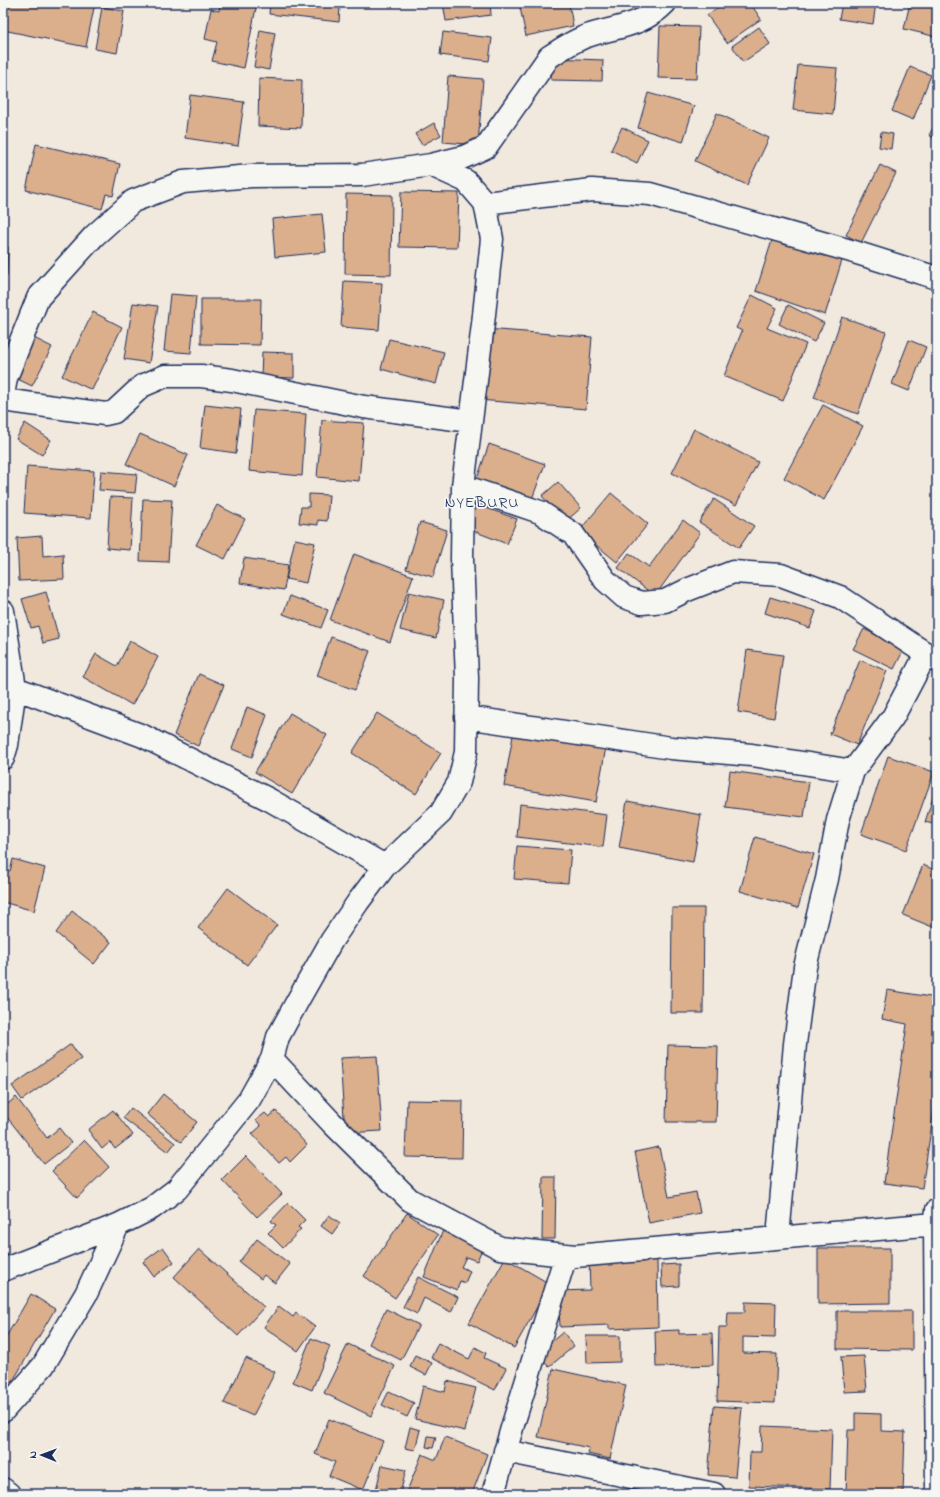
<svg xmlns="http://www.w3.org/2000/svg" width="940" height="1497" viewBox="0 0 940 1497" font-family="'Indie Flower',sans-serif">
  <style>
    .building { fill: #dbae8c; stroke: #1b2f5e }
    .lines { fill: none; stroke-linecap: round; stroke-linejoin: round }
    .street-casing { stroke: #1b2f5e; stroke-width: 25 }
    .street { stroke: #f6f6f2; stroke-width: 22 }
    .labels { text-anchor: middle; stroke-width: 3.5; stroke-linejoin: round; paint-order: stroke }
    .quarter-label { font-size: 16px; letter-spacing: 1px; fill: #1b2f5e; stroke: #f6f6f2 }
  </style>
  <rect width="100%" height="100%" fill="#f1e8de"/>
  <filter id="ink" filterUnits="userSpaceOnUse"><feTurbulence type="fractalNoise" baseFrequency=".025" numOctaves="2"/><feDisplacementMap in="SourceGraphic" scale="8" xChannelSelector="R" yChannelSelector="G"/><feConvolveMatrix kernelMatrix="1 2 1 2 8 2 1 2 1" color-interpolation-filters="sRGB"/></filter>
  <g filter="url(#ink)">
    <!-- building -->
    <path class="building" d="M3 3H95L86 47 3 30Z
      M220 3H257L244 68 212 61 217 42 205 39 211 9 219 11Z
      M270 3H308L340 6 339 22 269 14Z
      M443 3H490L491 15 446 21Z
      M519 3H569L573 26 526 36Z
      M595 3H642V6H595Z
      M724 3H750L761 19 727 43 707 15Z
      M842 3H876L873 24 839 19Z
      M910 3H937V37L904 29Z
      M102 7 124 11 117 53 95 49Z
      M660 26 699 27 697 79 658 78Z
      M759 27 770 44 743 62 732 46Z
      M260 30 275 33 269 70 254 67Z
      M443 32 492 38 489 61 440 55Z
      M552 58 603 60 602 81 551 80Z
      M798 65 837 68 833 114 793 110Z
      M910 67 931 75 913 120 892 111Z
      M448 76 483 79 478 145 443 142Z
      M259 78 302 80 301 128 258 126Z
      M648 93 694 106 683 142 638 128Z
      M190 95 244 102 238 146 185 138Z
      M717 113 769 138 747 185 695 161Z
      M937 121V140L929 135Z
      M434 123 441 135 422 145 415 134Z
      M622 127 648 140 637 163 611 150Z
      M881 132 893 134 891 149 879 147Z
      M36 144 120 164 113 196 106 194 102 209 26 190Z
      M880 165 896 173 861 243 846 235Z
      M401 192 459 193 457 248 399 247Z
      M346 194 392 195 391 275 345 274Z
      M322 214 326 252 275 257 272 219Z
      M774 234 843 257 825 315 756 291Z
      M3 247H8L7 275H3Z
      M344 281 382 283 379 330 341 327Z
      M170 294 196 296 191 353 164 351Z
      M752 295 777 308 767 328 806 344 783 401 724 376 742 331 736 328Z
      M201 299H261L260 345 201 344Z
      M133 303 158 306 149 363 124 359Z
      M788 305 824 323 814 342 779 324Z
      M93 312 122 327 92 390 62 376Z
      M842 317 886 332 858 414 814 398Z
      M485 329 592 337 586 409 479 400Z
      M30 336 52 347 32 386 9 375Z
      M389 339 444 352 436 384 381 369Z
      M909 340 926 347 909 391 892 384Z
      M262 352 294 353V378L261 377Z
      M205 405 241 409 236 453 200 448Z
      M823 405 863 426 824 500 784 478Z
      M254 410 306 414 302 476 249 471Z
      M322 420 364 423 359 481 317 477Z
      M25 423 51 440 42 455 16 439Z
      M694 429 758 462 736 505 672 473Z
      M140 434 188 455 174 486 126 464Z
      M489 444 545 464 532 499 477 479Z
      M27 466 94 471 91 518 24 513Z
      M101 471 137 474 135 493 99 490Z
      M558 482 581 508 565 522 542 496Z
      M611 493 648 524 617 562 579 531Z
      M309 494 329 495 327 521 318 520V525L299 523 301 507H309Z
      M110 497 133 498 130 550 107 548Z
      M143 499 172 500 168 562 140 561Z
      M714 499 754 526 739 548 699 522Z
      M475 504 517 519 507 544 466 528Z
      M217 505 245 519 225 559 196 545Z
      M683 520 700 533 655 596 618 568 629 553 649 567Z
      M420 522 447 530 433 577 406 569Z
      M42 536 43 556 63 554 64 579 19 581 17 538Z
      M295 539 315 543 306 583 286 579Z
      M354 554 413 576 390 642 330 620Z
      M244 558 288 565 284 590 240 583Z
      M46 592 59 639 43 643 38 626 31 628 22 599Z
      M409 592 444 600 436 638 400 630Z
      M290 596 328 610 321 628 283 614Z
      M770 597 816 611 810 628 765 613Z
      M864 629 904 649 894 669 853 649Z
      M331 637 370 651 355 690 317 676Z
      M130 641 158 657 132 705 83 677 96 654 117 666Z
      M747 650 783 655 774 718 738 712Z
      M860 660 887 671 857 745 830 734Z
      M199 674 224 685 198 746 174 735Z
      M247 707 267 715 252 757 232 749Z
      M290 713 327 735 292 794 255 772Z
      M377 713 441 753 416 794 352 753Z
      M514 730 606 747 596 802 504 786Z
      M888 756 934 772 906 850 861 834Z
      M730 771 809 782 804 817 725 807Z
      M937 785V825L925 822Z
      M627 801 701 815 693 862 619 848Z
      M520 804 607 815 603 847 517 837Z
      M755 837 814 854 798 908 740 891Z
      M517 846 571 850 568 883 514 879Z
      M13 859 45 868 34 911 3 902V869L10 871Z
      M923 865 937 871V922L935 928 903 915Z
      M228 888 277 925 247 965 198 928Z
      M672 908H704L703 1013H671Z
      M72 911 111 942 94 964 56 933Z
      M887 990 937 998V1090L922 1188 884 1183 907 1024 882 1019Z
      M71 1044 81 1059 22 1100 12 1086Z
      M668 1045 718 1046 716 1122H666Z
      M377 1056 382 1131 345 1133 340 1058Z
      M163 1094 197 1122 181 1142 147 1114Z
      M16 1097 47 1138 59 1128 71 1143 44 1164 3 1112V1108Z
      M407 1100 463 1101 462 1158 405 1157Z
      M131 1108 175 1143 168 1152 123 1118Z
      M113 1110 133 1135 115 1149 110 1142 102 1149 88 1130Z
      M276 1111 307 1145 290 1162 286 1157 279 1163 252 1134 261 1126 256 1120 265 1113 269 1117Z
      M84 1140 109 1167 77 1198 52 1171Z
      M659 1147 669 1197 696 1192 700 1213 649 1223 635 1152Z
      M246 1156 282 1194 257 1217 222 1180Z
      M543 1177H556L555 1239H542Z
      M288 1203 305 1220 298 1227 301 1229 283 1248 268 1233 276 1225 271 1221Z
      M407 1213 438 1235 395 1298 364 1276Z
      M329 1215 340 1223 332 1234 321 1226Z
      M444 1228 484 1244 477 1261 466 1257 461 1267 470 1271 465 1283 460 1281 457 1290 424 1277Z
      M257 1239 290 1264 275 1283 264 1275 261 1279 239 1262Z
      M163 1247 174 1262 154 1277 143 1262Z
      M818 1248H890V1303L818 1304Z
      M199 1249 264 1307 238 1336 174 1277Z
      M505 1258 550 1284 514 1348 469 1323Z
      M657 1258 658 1327 609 1329V1325L560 1327 558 1291 590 1290 589 1259Z
      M679 1264V1286L662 1287 661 1265Z
      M418 1277 458 1297 451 1312 424 1298 417 1314 403 1307Z
      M31 1294 55 1309 10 1386 3 1382V1342Z
      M745 1302 776 1303 775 1338 743 1337V1353L777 1354 775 1403 717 1401 719 1327H727L728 1312H745Z
      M279 1306 293 1317 296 1313 315 1327 298 1351 264 1327Z
      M386 1309 419 1325 401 1360 369 1344Z
      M837 1311H912V1350L837 1349Z
      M679 1330V1334L712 1333 713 1365 656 1367 655 1331Z
      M563 1332 574 1346 549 1367 537 1354Z
      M586 1336H620V1362L587 1363Z
      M311 1338 330 1346 312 1390 293 1382Z
      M438 1343 469 1359 475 1347 486 1353 484 1358 506 1368 495 1390 431 1358Z
      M348 1344 395 1366 371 1416 324 1393Z
      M415 1355 432 1363 426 1375 410 1367Z
      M864 1356 867 1391 844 1392 841 1357Z
      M246 1358 275 1372 253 1416 224 1403Z
      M553 1369 626 1385 610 1459 588 1454 589 1448 538 1437Z
      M447 1381 476 1388 465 1431 415 1419 423 1386 445 1392Z
      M389 1391 414 1403 407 1417 382 1405Z
      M714 1406 742 1408 735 1477 708 1475Z
      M855 1413 881 1414V1431L905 1432 903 1494H846L848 1430H855Z
      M329 1419 383 1441 363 1490 329 1476 335 1462 315 1454Z
      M762 1426 832 1429 830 1489 749 1486 750 1452H761Z
      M410 1427 420 1430 415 1450 405 1448Z
      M428 1436 436 1437 433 1448 426 1447Z
      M445 1437 487 1454 472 1494H415L407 1491 422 1454 436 1460Z
      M382 1465 406 1470 400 1494H375Z
      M627 1490 665 1494H626Z"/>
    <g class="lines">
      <defs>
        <path id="street" d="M485 203 592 190 650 194 851 251 937 278
          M3 395 6 378 38 298 94 236 133 201 183 182 251 176 362 175 431 165 464 157 486 147 549 57C561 49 573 41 587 36 615 27 643 26 665 3
          M3 400 105 414 114 412 142 386 165 376H201L232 380 364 407 470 421
          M463 486 540 512 573 534 605 580 624 597 642 603 665 601 687 590 733 572 781 575 840 597 937 661
          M3 611 15 688 7 745 3 758
          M15 688 143 736 270 800 385 866
          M466 717 671 748 752 755 853 771
          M272 1059 332 1123 410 1200 500 1248 575 1256 935 1224
          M778 1237 795 1044 805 967 827 879 838 820 853 771 893 717 926 654
          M3 1270 118 1225 152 1208 177 1189 249 1100 272 1059 278 1037 298 1000 332 940 358 902 385 866 441 813 459 782 466 752 467 678 462 559 463 486 483 324 492 239 485 203 466 181 431 165
          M3 1411 43 1366 86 1294 118 1225
          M505 1451 714 1494
          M3 1489 9 1494
          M493 1494 514 1421 566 1255
          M937 1494 935 1224 937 1210"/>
      </defs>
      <!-- street casing -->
      <use href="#street" class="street-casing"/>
      <!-- street -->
      <use href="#street" class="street"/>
    </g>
  </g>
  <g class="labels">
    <!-- quarter labels -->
    <g class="quarter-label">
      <text x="482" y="507">NYEBURU</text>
    </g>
  </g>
  <!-- margin -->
  <rect width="940" height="1497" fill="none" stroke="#f6f6f2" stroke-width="16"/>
  <rect x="8" y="8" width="924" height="1481" fill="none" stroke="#1b2f5e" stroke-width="1.5" filter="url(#ink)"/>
  <!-- north arrow -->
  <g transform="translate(42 1455) rotate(271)" stroke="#f6f6f2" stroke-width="3" paint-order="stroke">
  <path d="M0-3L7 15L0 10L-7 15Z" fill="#1b2f5e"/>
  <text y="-6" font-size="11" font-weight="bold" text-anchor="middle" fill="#1b2f5e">N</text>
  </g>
</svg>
